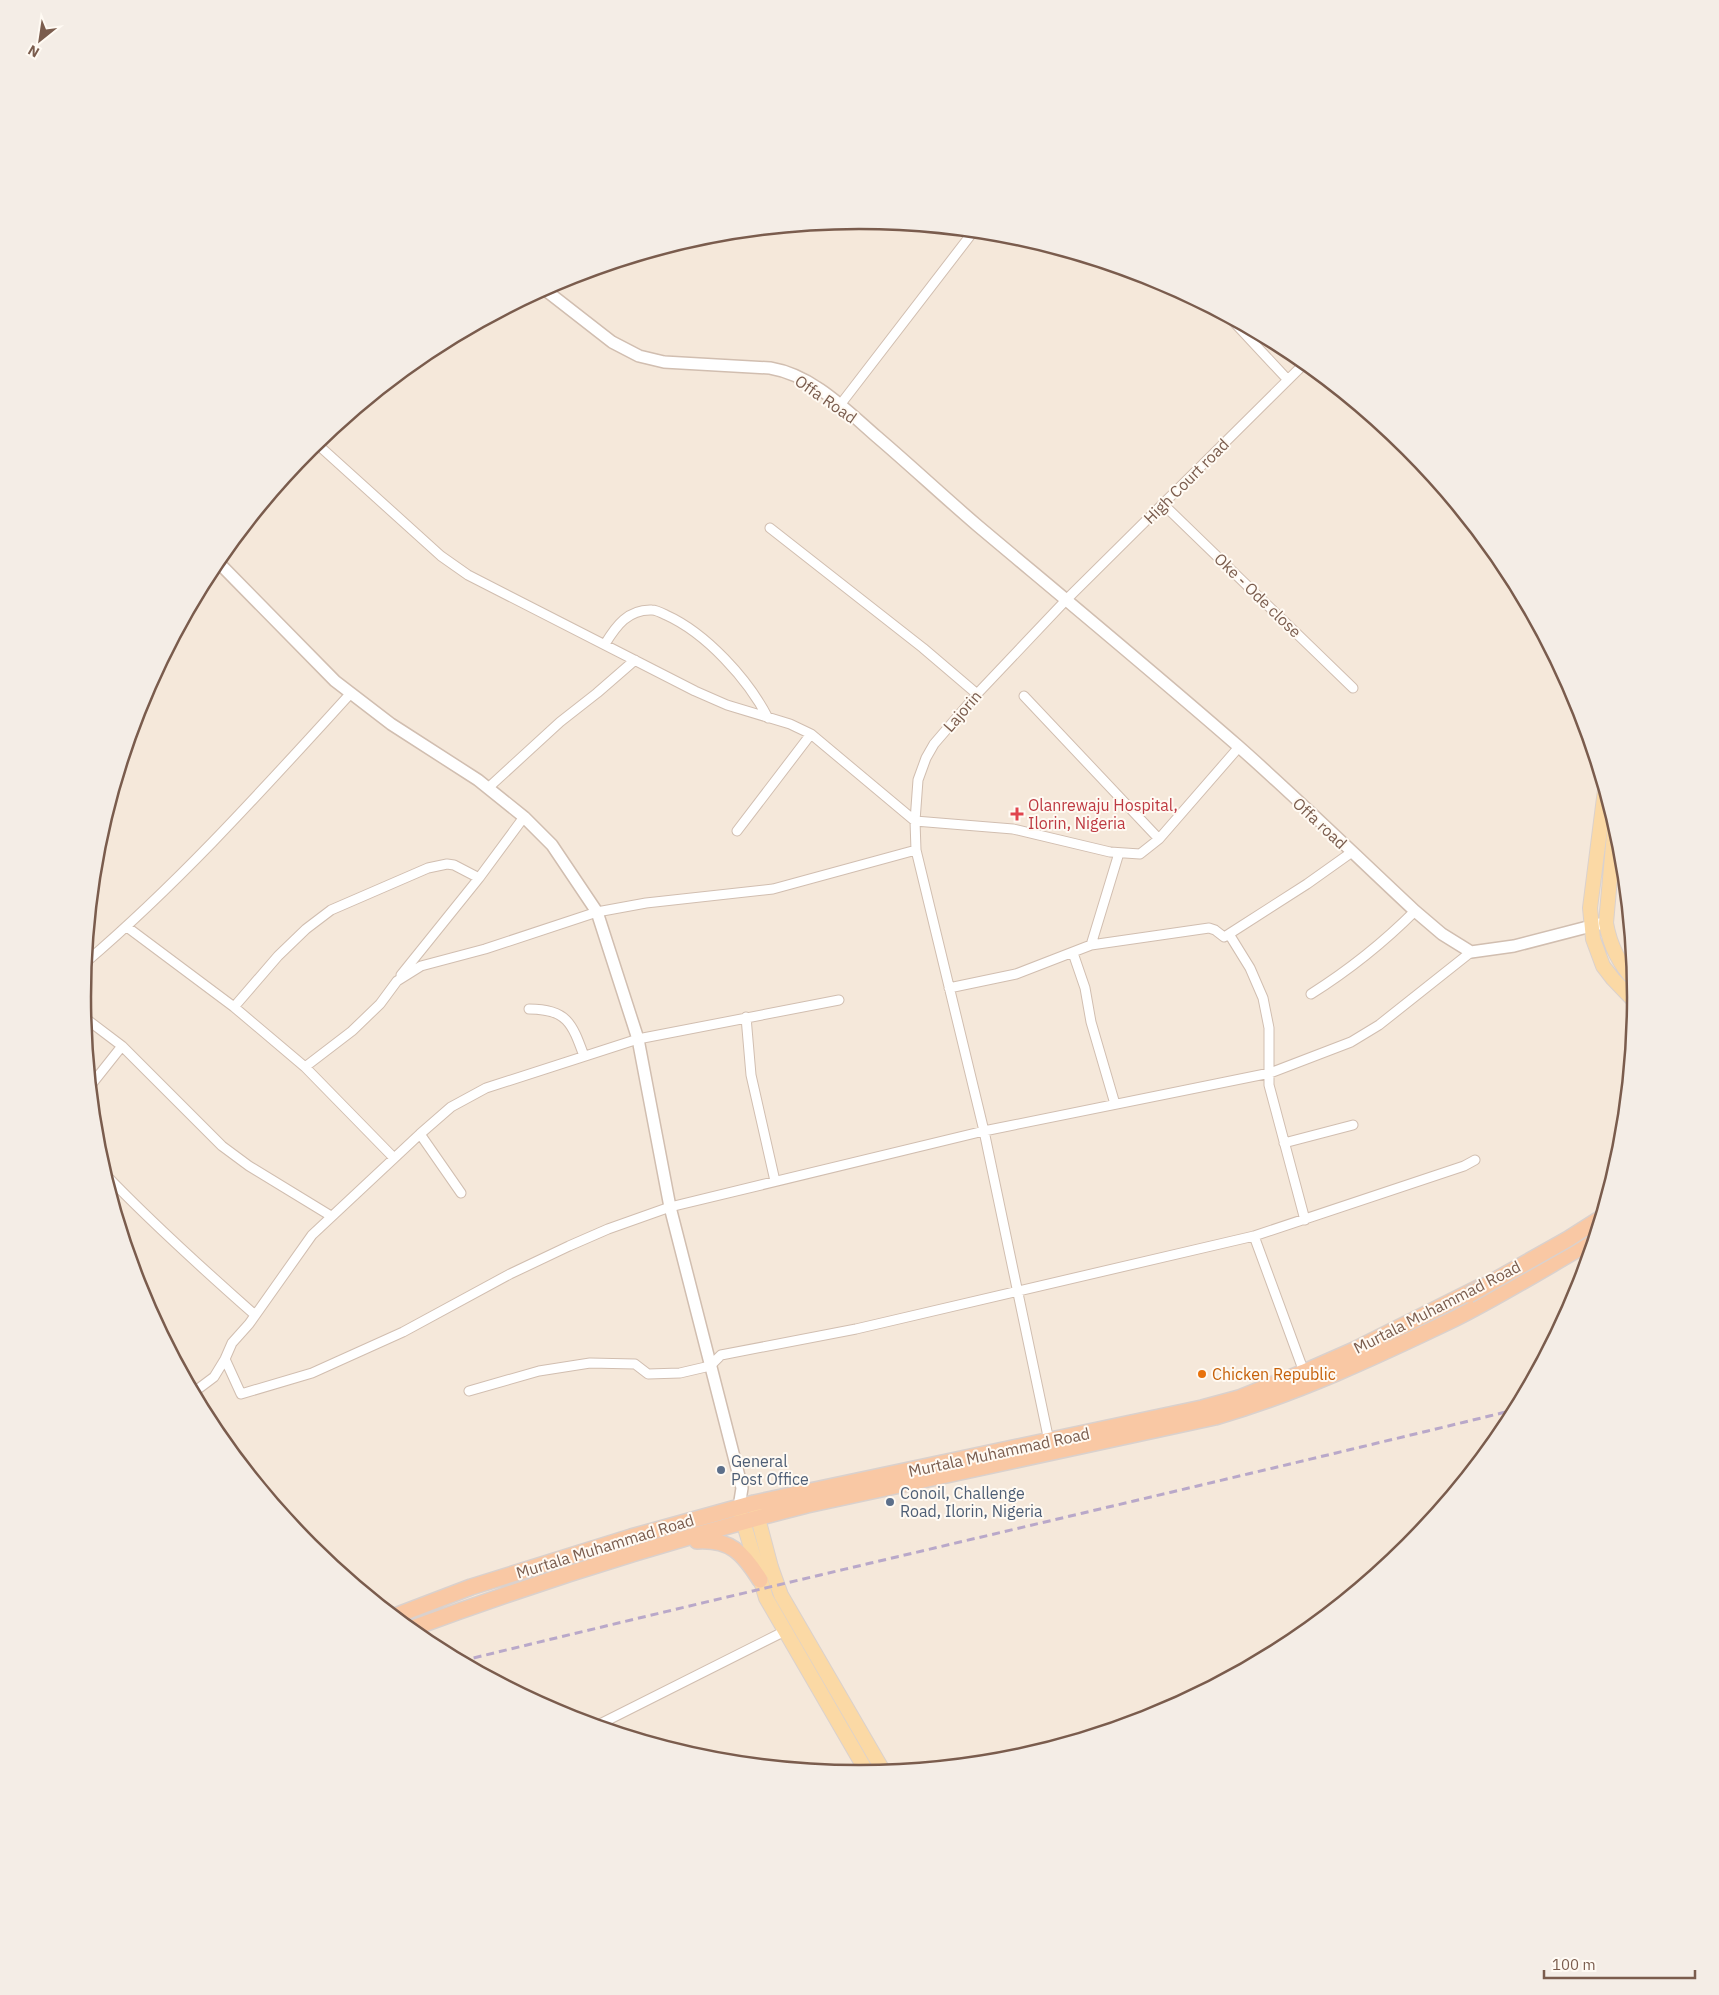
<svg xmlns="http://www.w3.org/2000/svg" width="1719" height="1995" viewBox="0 0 1719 1995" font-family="'IBM Plex Sans',sans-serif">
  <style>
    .residential { fill: #f5e8da }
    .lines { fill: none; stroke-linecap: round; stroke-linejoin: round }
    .minor-casing { stroke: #d1beb0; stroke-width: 11 }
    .tertiary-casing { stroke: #d1beb0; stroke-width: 14 }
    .primary-casing { stroke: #dad1cd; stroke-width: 16 }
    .trunk-casing { stroke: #dad1cd; stroke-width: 18 }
    .minor { stroke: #fff; stroke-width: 9 }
    .tertiary { stroke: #fff; stroke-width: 11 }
    .primary { stroke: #fbd9a5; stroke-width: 14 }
    .trunk { stroke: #f9c8a4; stroke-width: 15 }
    .rail { stroke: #b9a8c9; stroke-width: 3; stroke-dasharray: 8 5; stroke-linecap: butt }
    .trunk-bridge-casing { stroke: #dad1cd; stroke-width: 18; stroke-linecap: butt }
    .trunk-bridge { stroke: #f9c8a4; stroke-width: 15 }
    .health-dot { fill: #e0444e; stroke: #fffaf3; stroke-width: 2 }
    .food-dot { fill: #e8710a; stroke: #fffaf3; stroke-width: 2 }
    .service-dot { fill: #5c6f8a; stroke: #fffaf3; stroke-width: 2 }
    .labels { text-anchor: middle; stroke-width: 4; stroke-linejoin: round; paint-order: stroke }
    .street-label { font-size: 16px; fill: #7a5c4d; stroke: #fffaf3 }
    .health-label { font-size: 16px; fill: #be3a42; stroke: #fffaf3; text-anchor: start }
    .food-label { font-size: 16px; fill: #c56008; stroke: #fffaf3; text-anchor: start }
    .service-label { font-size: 16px; fill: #4e5e75; stroke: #fffaf3; text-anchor: start }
    .rim { fill: none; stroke: #7a5c4d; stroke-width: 2.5 }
  </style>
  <rect width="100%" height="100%" fill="#fdf6ec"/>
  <!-- residential -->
  <path class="residential" d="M86 997a774 774 0 1 1 1548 0a774 774 0 1 1-1548 0Z"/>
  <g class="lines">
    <defs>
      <path id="minor" d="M1232 320 1288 380
        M840 405 973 232
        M316 443 441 556 468 575 695 691 727 705 790 724 811 734 915 821 1013 829 1110 852 1140 854 1159 839 1239 747
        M1163 504 1353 688
        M770 528 923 648 977 694
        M605 644C616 626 628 609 652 610 656 610 662 613 666 615 706 633 748 679 768 718
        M1024 696 1159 839
        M488 788 560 722 597 693 635 660
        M737 831 811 734
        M916 850 915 821 918 780 926 758 934 744 977 694 1067 599 1305 363
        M127 927 234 1007 305 1067 394 1158
        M1229 934 1307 884 1352 852
        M1091 945 1119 853
        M1073 953 1085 988 1091 1022 1115 1104
        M86 962C182 880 266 786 351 693
        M401 975 479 878 524 817
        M949 988 1016 974 1091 945 1209 928 1215 930 1224 937 1229 934 1250 968 1263 998 1269 1028V1085L1305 1220
        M1311 994C1349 970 1383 943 1415 911
        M234 1007 278 956 306 929 331 910 428 868 447 864 454 865 479 878
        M529 1009C567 1009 572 1023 584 1056
        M746 1017 751 1075 775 1181
        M85 1018 122 1046 222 1146 249 1166 331 1216
        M305 1067 352 1031 380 1004 397 981 421 966 485 949 597 912 646 903 773 889 916 850 984 1131 1049 1441
        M91 1085 122 1046
        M420 1134 461 1193
        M1284 1143 1353 1125
        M105 1174C153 1224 204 1270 255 1315
        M1254 1236 1304 1372
        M225 1359 241 1394 312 1373 403 1332 510 1274 569 1246 608 1229 670 1207 984 1131 1270 1073 1351 1042 1379 1025 1471 952
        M469 1391 539 1371 590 1363 635 1364 648 1374 680 1373 710 1366 721 1355 856 1329 1254 1236 1464 1166 1475 1160
        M194 1392 214 1377 225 1359 232 1343 249 1324 312 1235 420 1134 451 1107 486 1088 638 1039 839 1000
        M596 1726 785 1631"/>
      <path id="tertiary" d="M544 289 612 342 639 356 664 362 770 368C812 375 844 408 876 436 910 465 943 496 978 526 1065 599 1152 671 1238 746 1298 799 1356 856 1415 911L1442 934 1471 952 1514 946 1599 924
        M217 561 335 681 391 724 478 780 524 817 552 845 597 912 638 1039 670 1207 742 1488 739 1507"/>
      <path id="primary" d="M1605 790 1590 908 1593 939 1603 966 1613 979 1636 1003
        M1615 823 1606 923C1610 946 1619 964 1635 981
        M755 1507 771 1567 781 1595 884 1772
        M740 1511 766 1598 868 1774"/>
      <path id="trunk" d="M697 1541C731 1539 743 1553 760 1580
        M395 1616 471 1587 631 1537 754 1503 1202 1408 1239 1398 1304 1372 1354 1350 1480 1287
        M410 1629C540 1581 673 1539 807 1505L1215 1417C1298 1393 1377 1356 1454 1319 1502 1295 1548 1266 1594 1240"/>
    </defs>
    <!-- minor casing -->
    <use href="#minor" class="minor-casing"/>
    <!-- tertiary casing -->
    <use href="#tertiary" class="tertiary-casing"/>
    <!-- primary casing -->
    <use href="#primary" class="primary-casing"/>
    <!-- trunk casing -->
    <use href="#trunk" class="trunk-casing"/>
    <!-- minor -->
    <use href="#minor" class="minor"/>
    <!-- tertiary -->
    <use href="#tertiary" class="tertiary"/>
    <!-- primary -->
    <use href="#primary" class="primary"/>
    <!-- trunk -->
    <use href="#trunk" class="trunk"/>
    <!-- rail -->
    <path class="rail" d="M461 1661C810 1576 1161 1496 1510 1411L1518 1406"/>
    <defs>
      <path id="trunk-bridge" d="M1469 1295 1568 1239 1601 1218"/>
    </defs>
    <!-- trunk-bridge casing -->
    <use href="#trunk-bridge" class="trunk-bridge-casing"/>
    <!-- trunk-bridge -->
    <use href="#trunk-bridge" class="trunk-bridge"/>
  </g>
  <!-- markers -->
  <path class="health-dot" d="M1014.5 806.5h5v5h5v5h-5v5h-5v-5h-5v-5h5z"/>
  <circle class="food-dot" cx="1202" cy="1374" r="5"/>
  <g class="service-dot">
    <circle cx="721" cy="1470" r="5"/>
    <circle cx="890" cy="1502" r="5"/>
  </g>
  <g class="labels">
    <!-- street labels -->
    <g class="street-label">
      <text transform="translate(826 399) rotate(35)" y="6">Offa Road</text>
      <text transform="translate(1186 481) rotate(-45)" y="6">High Court road</text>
      <text transform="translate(1258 595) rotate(44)" y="6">Oke - Ode close</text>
      <text transform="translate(962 711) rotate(-49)" y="6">Lajorin</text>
      <text transform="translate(1320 823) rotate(43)" y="6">Offa road</text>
      <text transform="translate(1437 1307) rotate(-27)" y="6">Murtala Muhammad Road</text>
      <text transform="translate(999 1452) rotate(-12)" y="6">Murtala Muhammad Road</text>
      <text transform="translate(605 1546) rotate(-17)" y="6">Murtala Muhammad Road</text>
    </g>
    <!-- health labels -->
    <g class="health-label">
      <text x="1028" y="811">Olanrewaju Hospital,<tspan x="1028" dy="18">Ilorin, Nigeria</tspan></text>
    </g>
    <!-- food labels -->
    <g class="food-label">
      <text x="1212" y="1380">Chicken Republic</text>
    </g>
    <!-- service labels -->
    <g class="service-label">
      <text x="731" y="1467">General<tspan x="731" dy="18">Post Office</tspan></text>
      <text x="900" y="1499">Conoil, Challenge<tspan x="900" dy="18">Road, Ilorin, Nigeria</tspan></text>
    </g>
  </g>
  <!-- crop -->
  <path d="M0 0H1719V1995H0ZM91 997a768 768 0 1 1 1536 0a768 768 0 1 1-1536 0Z" fill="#f4ede6" fill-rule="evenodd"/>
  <path class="rim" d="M91 997a768 768 0 1 1 1536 0a768 768 0 1 1-1536 0Z"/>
  <!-- north arrow -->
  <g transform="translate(40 40) rotate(210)" stroke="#fffaf3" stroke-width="4" paint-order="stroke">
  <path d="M0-4L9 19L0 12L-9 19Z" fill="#7a5c4d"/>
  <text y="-8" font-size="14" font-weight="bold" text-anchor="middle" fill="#7a5c4d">N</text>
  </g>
  <!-- scale -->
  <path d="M1544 1970v8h151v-8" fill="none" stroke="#7a5c4d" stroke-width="2.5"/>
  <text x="1552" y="1970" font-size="15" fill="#7a5c4d" stroke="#fffaf3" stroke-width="4" paint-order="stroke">100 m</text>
</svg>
